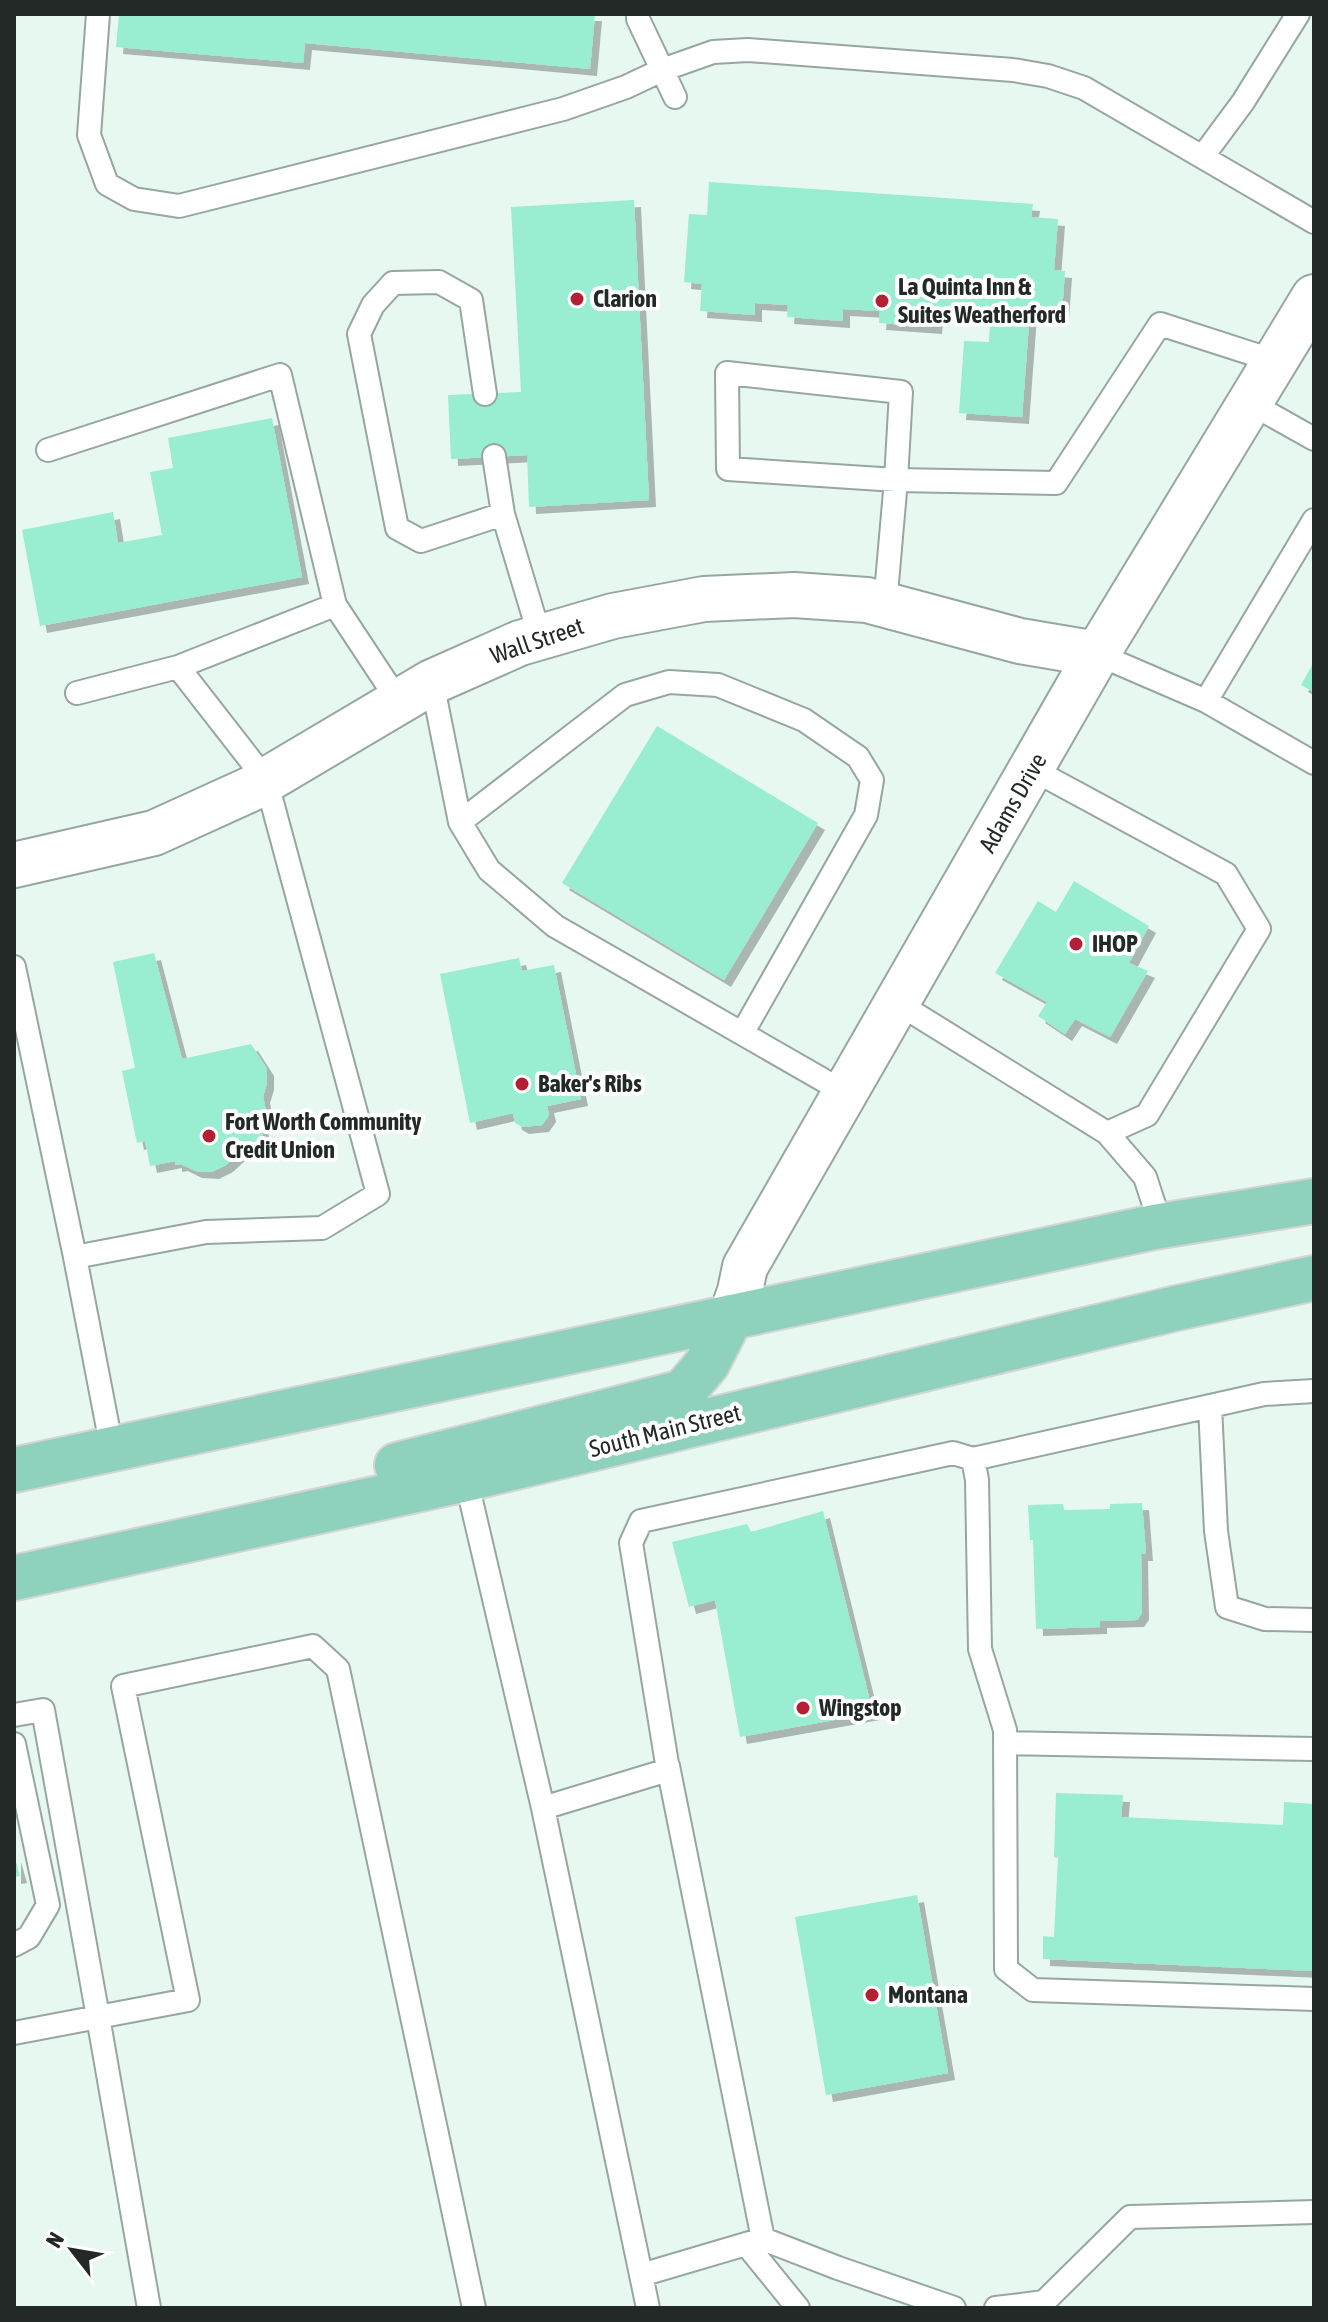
<svg xmlns="http://www.w3.org/2000/svg" width="1328" height="2322" viewBox="0 0 1328 2322" font-family="'Asap Condensed',sans-serif">
  <style>
    .building { fill: #99edd0; filter: url(#shadow) }
    .lines { fill: none; stroke-linecap: round; stroke-linejoin: round }
    .service-casing { stroke: #96a6a0; stroke-width: 26 }
    .minor-casing { stroke: #96a6a0; stroke-width: 48 }
    .primary-casing { stroke: #d3d4d4; stroke-width: 48 }
    .service { stroke: #fff; stroke-width: 22 }
    .minor { stroke: #fff; stroke-width: 44 }
    .primary { stroke: #8ed2be; stroke-width: 44 }
    .poi-dot { fill: #b32034; stroke: #fff; stroke-width: 3 }
    .labels { text-anchor: middle; stroke-width: 8; stroke-linejoin: round; paint-order: stroke }
    .poi-label { font-size: 24px; font-weight: bold; fill: #232927; stroke: #fff; text-anchor: start }
    .street-label { font-size: 24px; fill: #232927; stroke: #fff }
  </style>
  <defs>
    <filter id="shadow"><feDropShadow dx="7" dy="7" stdDeviation="0" flood-color="#0004"/></filter>
  </defs>
  <rect width="100%" height="100%" fill="#e7f8f1"/>
  <!-- building -->
  <path class="building" d="M119 14H595L590 69 305 43 303 63 116 47Z
    M709 182 1033 204 1031 217 1058 219 1054 270 1065 271 1062 312 1030 310 1022 417 959 413 964 341 989 342 990 319 936 315 935 327 879 323 880 311 843 309V321L787 317 788 305 755 303V315L700 311 702 284 684 282 689 214 707 215Z
    M634 200 649 500 529 507 527 455 451 459 448 395 521 392 511 207Z
    M272 418 302 577 40 626 22 530 113 512 118 543 162 535 150 472 173 468 168 438Z
    M1314 662V692L1301 685Z
    M657 726 818 823 724 980 562 883Z
    M1074 881 1149 926 1129 963 1148 971 1110 1037 1075 1019 1065 1034 1038 1016 1047 1002 995 973 1038 901 1056 912Z
    M154 953 182 1059 251 1044 267 1069V1083L263 1096 267 1117 260 1118 264 1142 239 1146 240 1152 226 1165 212 1172 195 1171 181 1164 175 1165V1161L150 1166 145 1141 137 1143 122 1071 135 1068 113 962Z
    M519 958 522 971 554 965 581 1099 547 1106 549 1115 542 1125 522 1127 515 1123 513 1113 470 1123 440 974Z
    M1142 1503 1146 1554H1141L1142 1613 1137 1620 1100 1621V1627L1036 1629 1033 1540H1030L1028 1505 1063 1504 1064 1510 1110 1509V1504Z
    M823 1511 873 1713 740 1737 715 1600 689 1607 672 1542 747 1524 751 1532Z
    M1056 1793 1123 1795 1121 1817 1283 1825 1284 1802 1314 1804V1971L1043 1959V1936L1054 1937 1058 1858 1054 1857Z
    M14 1855 20 1876 14 1877Z
    M917 1895 948 2073 826 2095 795 1917Z"/>
  <g class="lines">
    <defs>
      <path id="service" d="M98 14 89 135 107 184 134 199 179 206 563 109 626 87 662 70 713 52 748 50 1013 70 1048 76 1084 88 1314 222
        M638 14V19L675 97
        M1203 156 1243 102 1298 14
        M727 373 901 392 896 480 728 469Z
        M485 394 471 300 439 282 393 283 373 305 359 334 397 528 421 541 503 514
        M1250 403 1314 439
        M48 450 280 375 335 605
        M494 456 503 514 540 637
        M885 605 896 480 1056 483 1160 324 1275 361
        M1097 654 1206 701 1314 763
        M178 667 335 605 399 702
        M432 682 460 822 489 870 555 926 844 1092
        M1206 701 1314 520
        M1032 769 1226 874 1259 929 1147 1115 1107 1133
        M460 822 625 695 669 682 718 685 804 720 858 757 872 780 866 815 743 1032
        M14 967 75 1257 112 1449
        M896 1002 1107 1133 1145 1177 1161 1226
        M75 1257 206 1232 322 1228 378 1194 266 780 178 667 77 693
        M1210 1406 1216 1531 1227 1607 1265 1619 1314 1620
        M973 1459 1264 1394 1314 1391
        M466 1479 543 1808 648 2308
        M14 1715 43 1710 98 2017 188 2000 123 1686 313 1646 338 1669 474 2308
        M1005 1743 1314 1749
        M14 1744 48 1905 29 1937 14 1945
        M543 1808 668 1770 631 1543 641 1521 953 1453 973 1459 977 1480 980 1649 1005 1730 1006 1969 1033 1990 1314 1999
        M14 2033 98 2017 149 2308
        M763 2239 838 2268 954 2308
        M746 2244 798 2308
        M641 2275 763 2239 668 1766
        M996 2308 1044 2302 1130 2217 1314 2212"/>
      <path id="minor" d="M14 865 154 833 253 788 432 682 520 643 613 616 704 599 794 595 867 600 1020 641 1097 654
        M731 1317 740 1291 745 1267 1097 654 1314 297"/>
      <path id="primary" d="M397 1465 683 1392 707 1364 731 1317
        M14 1470 1154 1227 1314 1201
        M14 1578 466 1479 1177 1308 1314 1278"/>
    </defs>
    <!-- service casing -->
    <use href="#service" class="service-casing"/>
    <!-- minor casing -->
    <use href="#minor" class="minor-casing"/>
    <!-- primary casing -->
    <use href="#primary" class="primary-casing"/>
    <!-- service -->
    <use href="#service" class="service"/>
    <!-- minor -->
    <use href="#minor" class="minor"/>
    <!-- primary -->
    <use href="#primary" class="primary"/>
  </g>
  <!-- markers -->
  <g class="poi-dot">
    <circle cx="577" cy="299" r="8"/>
    <circle cx="882" cy="301" r="8"/>
    <circle cx="1076" cy="944" r="8"/>
    <circle cx="522" cy="1084" r="8"/>
    <circle cx="209" cy="1136" r="8"/>
    <circle cx="803" cy="1708" r="8"/>
    <circle cx="872" cy="1995" r="8"/>
  </g>
  <g class="labels">
    <!-- poi labels -->
    <g class="poi-label">
      <text x="898" y="295">La Quinta Inn &amp;<tspan x="898" dy="28">Suites Weatherford</tspan></text>
      <text x="593" y="307">Clarion</text>
      <text x="1092" y="952">IHOP</text>
      <text x="538" y="1092">Baker's Ribs</text>
      <text x="225" y="1130">Fort Worth Community<tspan x="225" dy="28">Credit Union</tspan></text>
      <text x="819" y="1716">Wingstop</text>
      <text x="888" y="2003">Montana</text>
    </g>
    <!-- street labels -->
    <g class="street-label">
      <text transform="translate(537 641) rotate(-19)" y="8">Wall Street</text>
      <text transform="translate(1013 803) rotate(-60)" y="8">Adams Drive</text>
      <text transform="translate(665 1431) rotate(-14)" y="8">South Main Street</text>
    </g>
  </g>
  <!-- border -->
  <rect width="1328" height="2322" fill="none" stroke="#232927" stroke-width="32"/>
  <!-- north arrow -->
  <g transform="translate(72 2250) rotate(301)" stroke="#ffffff" stroke-width="6" paint-order="stroke">
  <path d="M0-6L14 30L0 20L-14 30Z" fill="#232927"/>
  <text y="-12" font-size="22" font-weight="bold" text-anchor="middle" fill="#232927">N</text>
  </g>
</svg>
